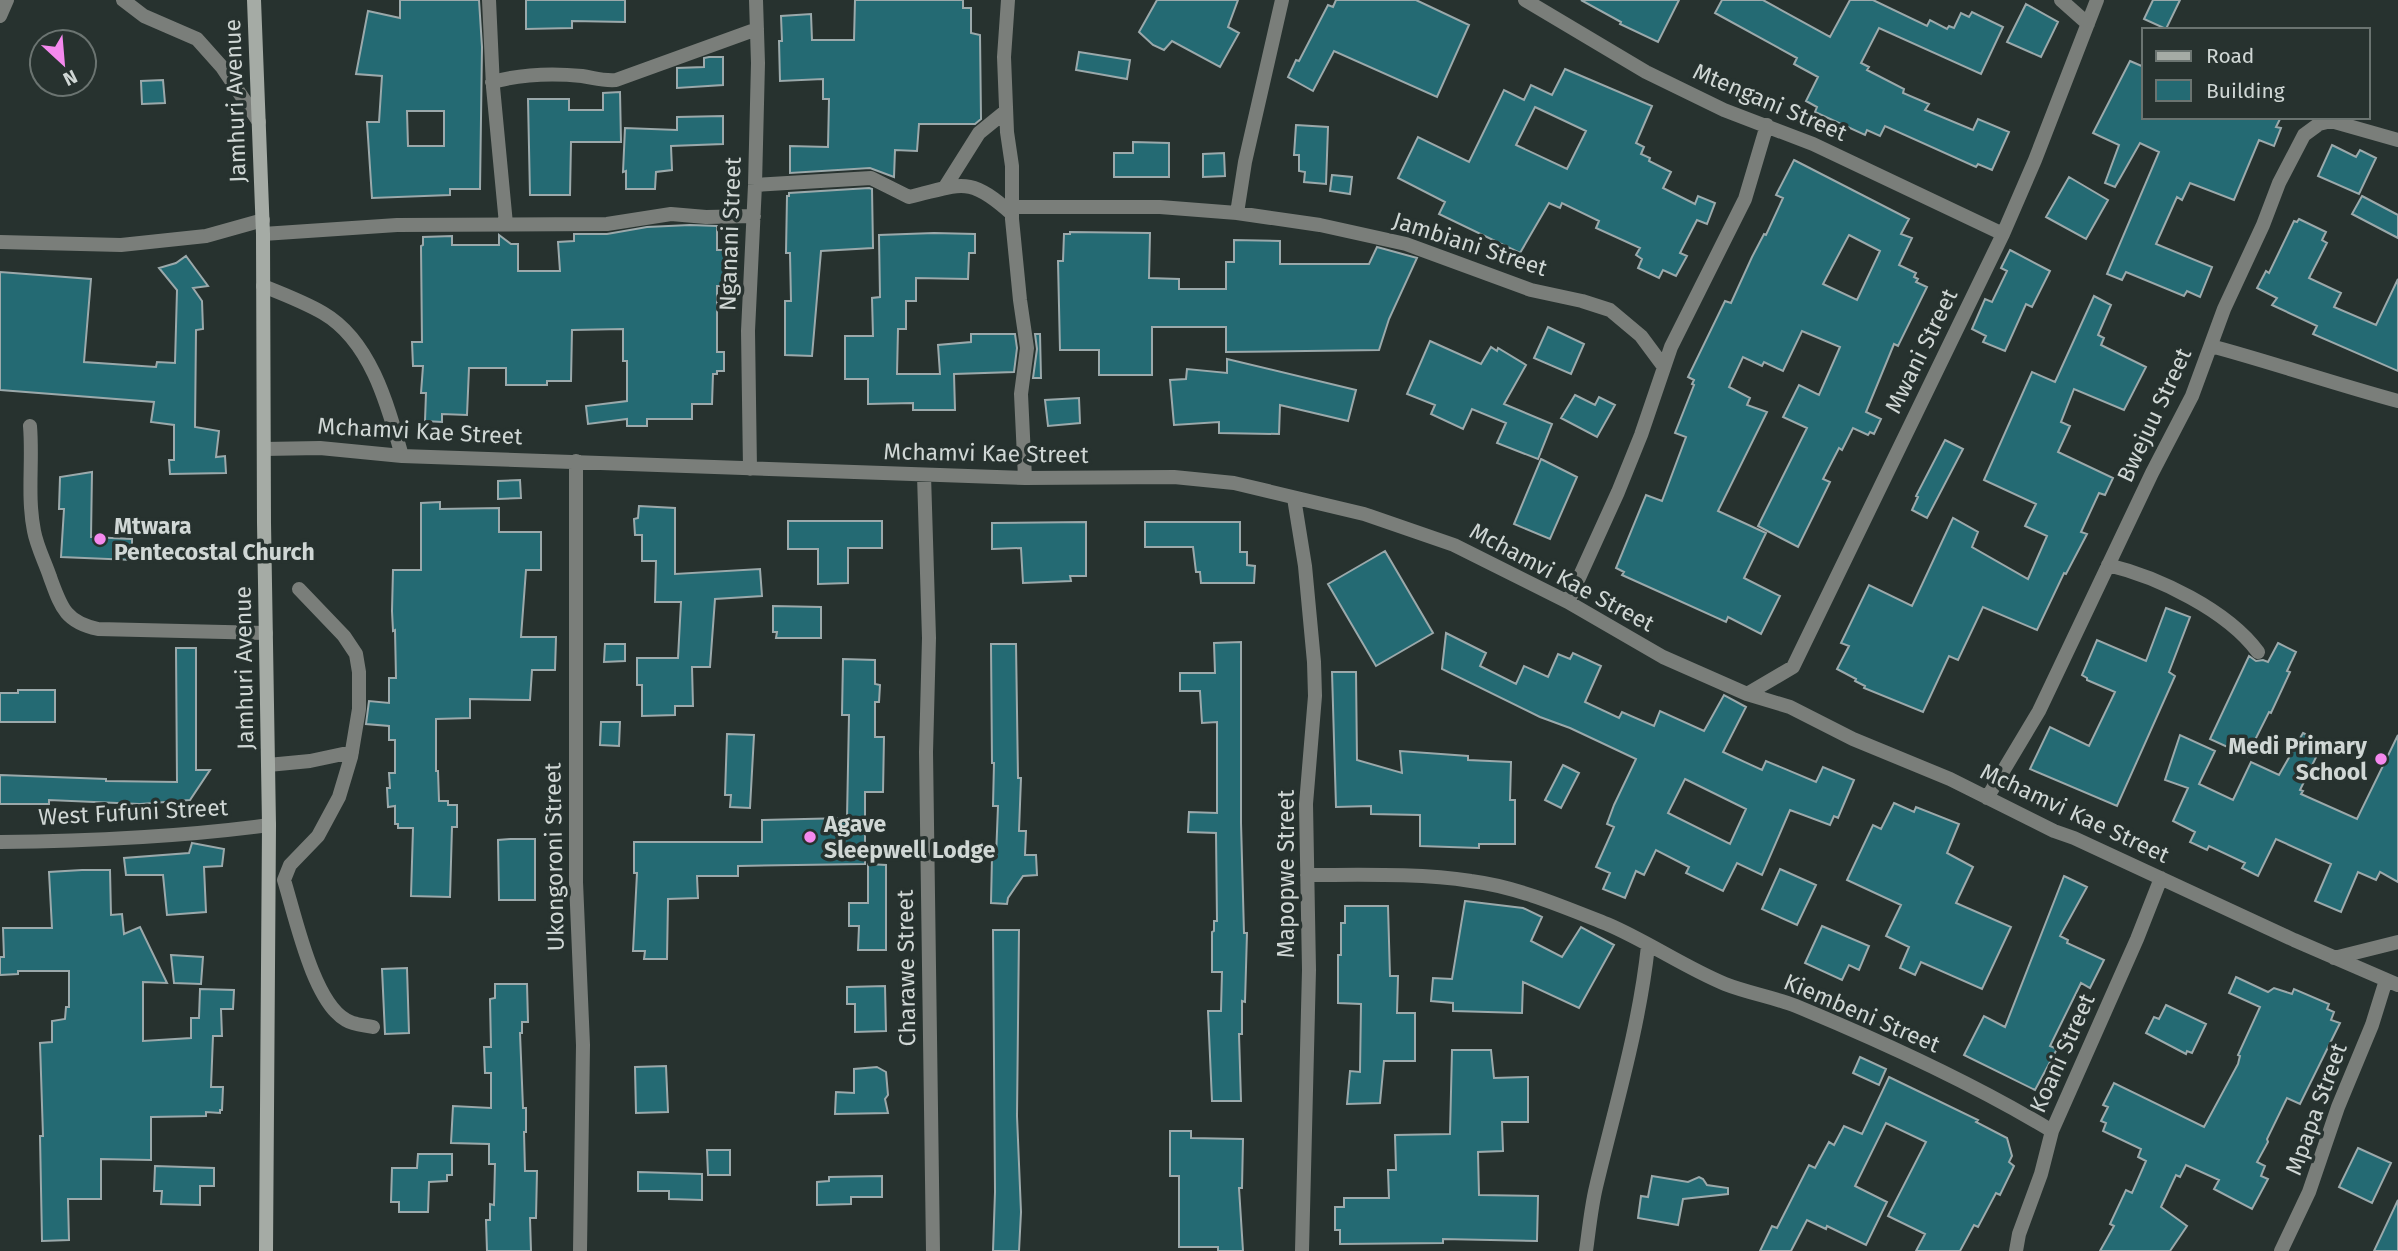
<svg xmlns="http://www.w3.org/2000/svg" width="2398" height="1251" viewBox="0 0 2398 1251" font-family="'Fira Sans',sans-serif">
  <style>
    .building { fill: #246a73; stroke: #9ba9ab; stroke-width: 2; fill-rule: evenodd }
    .lines { fill: none; stroke-linecap: round; stroke-linejoin: round }
    .street { stroke: #7a7e7a; stroke-width: 14 }
    .secondary { stroke: #a5aba5; stroke-width: 14 }
    .poi-dot { fill: #f589ee; stroke: #27322f; stroke-width: 2.5 }
    .labels { text-anchor: middle; stroke-width: 7; stroke-linejoin: round; paint-order: stroke }
    .street-label { font-size: 23px; fill: #d0d7d5; stroke: #27322f }
    .poi-label { font-size: 23px; font-weight: bold; fill: #d0d7d5; stroke: #27322f; text-anchor: start }
  </style>
  <rect width="100%" height="100%" fill="#27322f"/>
  <!-- building -->
  <path class="building" d="M400 0H479L482 47 480 189H450V195L372 198 367 122H379L382 76 356 74 368 11 400 18ZM407 111H444V146H408Z
    M526 0H625V22L572 21V28L526 29Z
    M855 0H963V8H971V33L980 35 981 119 975 124H919L917 151 895 150 894 177 870 168 790 173V146L828 147 829 99H823V79L780 81 779 41H782L781 16 811 14 812 40H854Z
    M1157 0H1238L1228 27 1239 33 1220 67 1172 41 1164 50 1153 45 1139 32Z
    M1336 0H1416L1469 25 1437 97 1334 51 1313 91 1288 77 1296 60 1299 61 1328 5 1333 7Z
    M1581 0H1679L1658 42 1620 24 1621 22Z
    M1722 0H1763L1830 37 1850 0H1873L1927 26 1930 20 1947 29 1949 26 1954 28 1961 13 1969 17 1972 12 2003 27 1981 74 1879 28 1861 63 1869 67 1867 70 1904 89 1903 93 1929 104 1925 110 1973 130 1978 119 2009 132 1992 170 1978 164 1976 167 1885 126 1880 136 1867 130 1865 135 1815 112 1817 107 1806 101 1818 77 1794 64 1797 58 1715 13Z
    M2153 0H2180L2166 29 2144 19Z
    M2026 4 2058 22 2041 57 2007 42Z
    M1079 52 1130 60 1127 79 1076 70Z
    M709 57H723V85L677 88V68L704 67V58Z
    M2130 61 2144 67V117H2281L2276 127 2281 128 2274 146 2259 140 2234 200 2190 183 2182 200 2177 197 2156 244 2212 267 2200 297 2187 291 2184 296 2126 272 2122 280 2107 274 2159 152 2140 143 2115 187 2105 183 2119 145 2093 133Z
    M1565 69 1652 106 1636 143 1644 147 1641 154 1650 158 1649 161 1671 172 1663 188 1695 204 1698 196 1715 203 1707 224 1697 220 1680 253 1687 256 1676 276 1663 270 1659 278 1638 268 1642 259 1636 255 1640 248 1596 228 1599 221 1562 203 1560 208 1549 203 1520 253 1439 214 1445 202 1398 178 1418 137 1469 162 1504 90 1524 100 1531 85 1552 95ZM1535 107 1586 131 1567 169 1516 145Z
    M163 80 165 103 142 104 141 81Z
    M620 92 621 142H571L570 195H530L528 99H569V110H603V93Z
    M723 116V144L671 146 672 170 656 172 655 189H626V171L623 172 625 128 677 130V117Z
    M1296 125 1328 127 1326 184 1304 182 1305 172 1299 171V155H1294Z
    M1133 142 1169 143V177H1114V153H1133Z
    M2332 145 2356 157 2360 150 2376 158 2359 194 2318 176Z
    M1224 153 1225 176 1203 177V154Z
    M1794 160 1909 219 1901 234 1912 238 1899 265 1916 273 1914 277 1918 279 1916 282 1927 287 1898 346 1894 344 1866 412 1881 419 1874 434 1870 432 1868 435 1853 428 1842 450 1839 448 1823 479 1830 482 1798 547 1758 526 1807 428 1783 417 1799 385 1819 395 1840 347 1802 331 1783 371 1764 362 1762 366 1743 357 1729 387 1750 398 1747 405 1767 412 1718 511 1766 533 1744 578 1780 596 1761 634 1728 617 1726 622 1622 575 1624 572 1616 568 1646 495 1662 501 1686 437 1675 433 1694 385 1692 384 1694 380 1688 377 1725 301 1731 303 1752 257 1764 234 1766 235 1783 198 1776 195ZM1849 235 1880 251 1857 300 1823 284Z
    M1332 175 1352 177 1350 194 1330 191Z
    M2069 177 2108 200 2086 239 2046 217Z
    M869 188 872 189 873 248 821 251 812 356 785 355V301H791L790 253H786L787 196H789V193Z
    M2362 196 2398 215V238L2352 214Z
    M2299 219 2326 232 2322 240 2327 243 2309 278 2341 293 2334 307 2376 325 2398 279V371L2313 334 2317 326 2272 305 2277 298 2257 288 2266 271 2269 273 2294 221 2297 222Z
    M690 225 717 226V250H725L724 286H717V352H724V371H717V374H713L712 404H692V419H647V426H627V419L588 424 586 406 627 401V361H623V329L572 330 571 381H547V385H506V368H469L467 415 442 414V422L425 421 426 393H421L423 366H413L412 342H422L421 246 423 245V237L452 236V245H499V235L511 244H518V271H560L558 242 574 241V234H607L647 227Z
    M1070 232 1150 233 1149 278 1179 279V289H1226V262H1234V240L1280 241V264H1369L1377 247 1417 258 1389 319 1379 350 1226 352V327H1152V375H1099V350H1060L1058 261H1063L1064 234H1070Z
    M934 233 975 234V253H969L968 279 916 278V301H906V329H898L897 374H940L938 345 971 342V334H1015L1017 348 1014 372 954 374 955 410H913V403L868 404V379H845V336H873L872 298 880 297 879 235Z
    M2010 250 2050 271 2032 307 2026 304 2005 351 1983 342 1986 336 1972 329 1985 299 1992 302 2007 271 2001 268Z
    M186 256 208 286 193 288 202 301 203 329 196 330 195 427 219 431 216 457 225 456 226 473 170 474 169 460H174V425L151 422 154 402 0 390V272L91 279 84 362 156 367 157 362 175 363 177 290 159 268 176 263Z
    M2094 296 2111 305 2098 335 2104 338 2101 345 2146 367 2124 410 2074 389 2061 422 2070 426 2058 452 2113 478 2105 495 2099 493 2081 532 2087 534 2066 574 2064 573 2037 630 1983 607 1958 660 1949 656 1923 712 1864 688 1865 686 1855 681 1856 679 1837 669 1849 646 1841 643 1869 585 1912 606 1953 518 1978 532 1972 547 2028 579 2047 536 2025 526 2036 504 1984 480 2032 372 2055 382Z
    M1548 327 1584 344 1571 374 1534 358Z
    M1035 334H1040L1041 378H1033L1037 349Z
    M1430 341 1481 364 1491 347 1497 351 1498 348 1526 365 1504 404 1552 424 1538 459 1497 443 1506 423 1472 409 1463 429 1431 414 1435 405 1407 394Z
    M1227 359 1356 390 1348 421 1280 405 1279 434 1219 433V422L1174 425 1170 380 1186 379 1187 369 1227 373Z
    M1575 395 1595 405 1599 397 1615 405 1597 437 1561 418Z
    M1079 398 1080 423 1048 426 1045 400Z
    M1945 440 1963 449 1927 518 1912 510 1918 497 1916 496Z
    M1541 459 1577 477 1550 539 1514 524Z
    M92 472 91 537 132 539V560L61 557 64 509H59L60 477Z
    M520 480 521 498 498 499V481Z
    M440 502V509L499 508V532H541V570H526L521 637H556L555 670H532L530 700 470 699V718L436 719V771H438L439 801H448V805H457V827H452L450 897 411 896 413 828H398V824H395V806L388 807 387 788H390L389 773H395V740H389V726L366 724 369 701 389 703V678H396L395 630 393 631 392 611 393 570H421V503Z
    M639 506 675 508V574L760 569 762 596 715 599 710 667H692L693 706H675V715L642 716V685H637V658H678L681 602H655L656 561H642V535H635L634 519 638 518Z
    M788 521H882V548H848V583L818 584V549H788Z
    M1086 522V576H1070L1071 581 1023 583 1021 548 992 549V523Z
    M1145 522H1240V552H1247V565L1255 566 1254 583H1201L1200 572H1196L1193 547H1145Z
    M1385 551 1433 633 1376 666 1328 584Z
    M773 606 821 607V638H776L777 632H773Z
    M2166 608 2190 617 2169 672 2175 676 2117 806 2030 769 2050 727 2089 746 2115 692 2087 680V678L2082 675 2097 640 2146 661Z
    M1446 633 1486 653 1480 666 1516 684 1524 666 1548 677 1558 654 1570 659 1573 653 1601 666 1585 702 1619 718 1622 712 1654 726 1660 711 1704 731 1724 695 1746 707 1723 752 1762 770 1766 761 1816 782 1823 767 1854 780 1838 818 1834 816 1830 825 1790 810 1762 875 1737 863 1723 891 1686 873 1689 867 1656 850 1644 875 1636 871 1625 898 1603 889 1610 873 1596 867 1614 827 1607 824 1614 805 1636 759 1570 728 1540 717 1442 669ZM1685 779 1746 809 1730 844 1668 813Z
    M1241 642V823L1244 933H1247L1245 1002 1242 1001V1034H1239L1241 1101H1212L1208 1011H1221L1222 972H1212V932L1214 931V921H1217L1216 833 1188 832 1189 812 1217 813V722L1202 723 1200 691H1180V673H1215L1214 643Z
    M2278 643 2296 652 2287 671 2290 672 2271 713 2269 712 2247 756 2210 739 2249 656 2256 661 2263 660 2268 662Z
    M605 644H625V661L604 662Z
    M991 644H1016L1018 778H1021L1019 831H1026L1025 855H1036L1037 875 1023 876 1008 898 1007 904 991 903 992 857H996L998 806H993L994 763H992Z
    M176 648H196V770H210L190 800 140 804 49 800V804H0V775L106 779V781L177 782Z
    M843 659 875 660V684L880 685 879 702H875V737H884L883 792H865V864L738 866V876H697L698 898 668 899 667 959H644L645 951H633L637 873H634V842H762V820L847 818 849 715H842Z
    M1332 672H1356L1357 760 1402 773 1400 751 1468 756V760L1511 762 1510 800H1515V844H1479V848L1420 846V815L1371 814V806L1336 807Z
    M18 690H55V722H0V693H18Z
    M601 722H620L619 746 600 745Z
    M2303 733 2323 743 2300 790 2303 791 2301 794 2357 819 2398 735V882L2380 872 2376 880 2358 872 2341 912 2315 901 2331 864 2276 839 2258 876 2242 868 2245 863 2209 846 2207 850 2190 842 2195 832 2173 821 2188 788 2165 780 2180 735 2215 751 2199 784 2233 800 2251 762 2279 775Z
    M727 734 754 735 750 808 730 807 731 795H725Z
    M1563 765 1579 773 1561 808 1545 800Z
    M1894 803 1914 812 1916 807 1959 824 1947 853 1973 867 1956 903 2011 927 1982 989 1921 962 1915 975 1900 968 1909 947 1886 936 1901 905 1847 880 1873 825 1881 829Z
    M510 839H535V900H499L498 840Z
    M192 843 224 849 222 866 204 867 206 912 167 915 163 875H126L124 858 189 853Z
    M868 864 886 865V950H858L859 926H849V903H868Z
    M1780 869 1816 885 1797 925 1762 909Z
    M82 870H110L111 915 122 914 124 934 140 927 167 983 143 982V1041L191 1038V1018H199L200 989 234 990 233 1009H221L222 1036H213L211 1087H223L222 1110H220V1113L206 1112V1116L151 1117V1160L101 1159V1199H68L69 1240 42 1241 40 1136H43L40 1043 52 1042V1021L65 1019 66 1007H69V971H18V974L0 975V957H4L3 928H52L49 872Z
    M2064 876 2087 887 2060 936 2068 940 2067 943 2104 960 2090 988 2081 983 2050 1046 2057 1049 2035 1090 1964 1055 1984 1016 2005 1027Z
    M1465 901 1523 908 1542 917 1531 941 1562 957 1581 927 1614 945 1579 1008 1523 982 1522 1013 1453 1011V1003L1431 1001 1433 978 1452 979Z
    M1345 906H1388L1390 976H1398L1397 1013H1415V1061H1384L1380 1103 1347 1104 1350 1071 1360 1072 1361 1004 1338 1003V955H1341V923H1345Z
    M1822 926 1869 946 1859 970 1849 965 1842 980 1805 963Z
    M993 930H1019L1017 1116 1021 1212 1019 1251H993L995 1192Z
    M171 955 203 957 201 984 174 983Z
    M407 968 409 1033 385 1034 382 969Z
    M2236 977 2268 992 2274 988 2292 994 2294 989 2329 1004 2327 1009 2334 1012 2331 1020 2340 1023 2300 1104 2287 1098 2267 1139 2268 1142 2257 1162 2265 1166 2261 1176 2268 1179 2252 1209 2214 1189 2219 1180 2186 1165 2180 1177 2176 1175 2161 1207 2187 1226 2170 1251H2100L2114 1226 2110 1224 2126 1190 2132 1193 2146 1161 2138 1157 2141 1149 2103 1131 2106 1123 2101 1121 2108 1107 2103 1105 2114 1083 2204 1127 2238 1064 2240 1056 2238 1055 2260 1007 2229 993Z
    M495 984H527L528 1022H522V1033H520L523 1108H526V1132H524L525 1171H537L536 1218H530L531 1251H487L486 1220H490V1204L494 1205 495 1164H489V1144L451 1143 453 1106 491 1108V1073H485L484 1047H491L490 999 495 998Z
    M885 986 886 1031 855 1032V1004H847V987Z
    M2166 1005 2206 1024 2192 1053 2187 1051 2186 1054 2146 1033 2154 1017 2159 1019Z
    M1452 1050H1491L1494 1078 1528 1077V1122H1502L1503 1151 1478 1152 1479 1195 1538 1196 1537 1241 1443 1239V1243L1340 1244V1230H1335V1207H1344V1198H1389L1388 1170H1396L1395 1135 1450 1134Z
    M1860 1057 1886 1069 1879 1085 1853 1073Z
    M666 1066 668 1112 636 1113 635 1067Z
    M877 1067 886 1072 888 1095 885 1099 888 1113 835 1114 836 1092 854 1093V1069Z
    M1889 1077 1978 1120 1976 1122 2007 1138 2012 1156 2009 1162 2014 1166 2000 1195 1996 1193 1978 1227 1974 1225 1960 1251H1916L1925 1234 1888 1216 1926 1142 1886 1123 1855 1186 1887 1202 1866 1245 1827 1226 1826 1229 1807 1220 1791 1251H1760L1772 1226 1777 1228 1809 1165 1815 1168 1829 1142 1834 1145 1844 1126 1862 1134Z
    M1170 1131H1191V1138L1243 1139 1242 1188H1239L1243 1251H1218V1247H1179V1176H1170Z
    M2358 1148 2391 1163 2372 1203 2339 1187Z
    M707 1150H730V1175H708Z
    M418 1154H452V1175H447V1181L429 1182 428 1212H399V1202H391L392 1168H417Z
    M155 1166 214 1168V1186H200V1205L161 1204 162 1191H154Z
    M638 1172 702 1174V1200L669 1199V1191H638Z
    M882 1176V1197H851V1204L817 1205V1182L829 1181V1177Z
    M1652 1176 1688 1182 1699 1177 1703 1179 1707 1185 1728 1188V1194L1683 1199 1678 1225 1638 1218 1641 1196 1648 1197Z
    M2398 1200V1251H2374Z"/>
  <g class="lines">
    <!-- street -->
    <path class="street" d="M123 0 144 16 197 39 222 67 259 122
      M489 0 493 87 506 224
      M1008 0 1004 57 1007 132 1012 166V219L1020 300 1027 348 1021 394 1025 478
      M1525 0 1646 72 1724 110 1813 144 2003 234
      M2061 0 2088 24
      M0 16 7 0
      M492 82C522 74 552 73 582 76 595 78 603 81 616 80L757 29
      M755 185 871 178 909 197C961 185 968 174 1012 214
      M945 187 979 133 1006 111
      M1013 207H1160L1237 213 1320 225 1406 244 1531 290 1582 301 1610 310 1641 336 1664 367
      M1237 213 1245 162 1282 0
      M263 234 397 225 607 224 671 214 706 217 754 216
      M0 242 121 245 206 236 263 220
      M263 286C283 294 304 302 323 313 371 341 388 406 402 456
      M2211 346C2274 363 2335 384 2398 401
      M30 426C33 461 27 496 34 531 37 547 45 562 50 577 61 607 65 622 98 629L266 633
      M264 449 320 448 402 456 1025 478 1174 477 1234 483 1364 514 1454 545 1568 602 1663 657 1747 694 1790 707 1853 739 1950 779 2054 831 2074 838 2294 940 2398 985
      M576 461V882L583 1045 580 1251
      M750 469 748 331 755 185 758 63 756 0
      M924 475 929 638 926 752 933 1251
      M1294 498 1305 566 1314 662 1315 696 1306 804 1309 970 1302 1251
      M2108 565C2158 577 2227 610 2258 652
      M299 589 344 636 356 654 359 672V709L351 757 339 797 318 836 290 865 284 880C295 915 313 1002 346 1020 354 1025 364 1025 373 1027
      M1568 602 1618 492 1641 435 1671 347 1745 199 1767 125
      M1747 694 1793 667 2003 234 2035 160 2097 0
      M268 765 310 761 352 752
      M1987 798 2039 711 2152 473 2192 396 2224 309 2263 225 2279 183 2304 135 2319 124 2331 121 2398 140
      M0 842C90 841 180 837 269 825
      M1307 875C1360 875 1420 873 1471 881 1518 887 1564 907 1607 924 1647 941 1684 967 1725 984 1748 993 1773 997 1796 1006 1883 1042 1971 1082 2052 1131
      M2334 958 2398 942
      M1586 1251C1589 1230 1591 1208 1596 1187 1615 1107 1639 1029 1648 946
      M2016 1251 2019 1234 2041 1174 2052 1131 2137 939 2161 878
      M2281 1251 2309 1192 2338 1107 2372 1025 2386 980"/>
    <!-- secondary -->
    <path class="secondary" d="M254 0 263 234 264 523 269 825 266 1251"/>
  </g>
  <!-- markers -->
  <g class="poi-dot">
    <circle cx="100" cy="539" r="7"/>
    <circle cx="2381" cy="759" r="7"/>
    <circle cx="810" cy="837" r="7"/>
  </g>
  <g class="labels">
    <!-- street labels -->
    <g class="street-label">
      <text transform="translate(235 101) rotate(-92)" y="8">Jamhuri Avenue</text>
      <text transform="translate(1770 102) rotate(23)" y="8">Mtengani Street</text>
      <text transform="translate(730 234) rotate(-88)" y="8">Nganani Street</text>
      <text transform="translate(1470 244) rotate(18)" y="8">Jambiani Street</text>
      <text transform="translate(1921 351) rotate(-64)" y="8">Mwani Street</text>
      <text transform="translate(2154 415) rotate(-65)" y="8">Bwejuu Street</text>
      <text transform="translate(420 431) rotate(3)" y="8">Mchamvi Kae Street</text>
      <text transform="translate(986 453) rotate(1)" y="8">Mchamvi Kae Street</text>
      <text transform="translate(1562 577) rotate(28)" y="8">Mchamvi Kae Street</text>
      <text transform="translate(244 668) rotate(-91)" y="8">Jamhuri Avenue</text>
      <text transform="translate(133 812) rotate(-3)" y="8">West Fufuni Street</text>
      <text transform="translate(2075 813) rotate(25)" y="8">Mchamvi Kae Street</text>
      <text transform="translate(554 857) rotate(-91)" y="8">Ukongoroni Street</text>
      <text transform="translate(1286 874) rotate(-90)" y="8">Mapopwe Street</text>
      <text transform="translate(906 968) rotate(-91)" y="8">Charawe Street</text>
      <text transform="translate(1862 1013) rotate(23)" y="8">Kiembeni Street</text>
      <text transform="translate(2062 1053) rotate(-66)" y="8">Koani Street</text>
      <text transform="translate(2316 1109) rotate(-70)" y="8">Mpapa Street</text>
    </g>
    <!-- poi labels -->
    <g class="poi-label">
      <text x="114" y="534">Mtwara<tspan x="114" dy="26">Pentecostal Church</tspan></text>
      <text x="2367" y="754" text-anchor="end">Medi Primary<tspan x="2367" dy="26">School</tspan></text>
      <text x="824" y="832">Agave<tspan x="824" dy="26">Sleepwell Lodge</tspan></text>
    </g>
  </g>
  <!-- legend -->
  <rect x="2142" y="28" width="228" height="91" fill="#27322f" stroke="#6b7471" stroke-width="2"/>
  <rect x="2156" y="51" width="35" height="10" fill="#a5aba5" stroke="#6b7471" stroke-width="2"/>
  <text x="2206" y="63" font-size="21" fill="#d0d7d5">Road</text>
  <rect x="2156" y="80" width="35" height="21" fill="#246a73" stroke="#6b7471" stroke-width="2"/>
  <text x="2206" y="98" font-size="21" fill="#d0d7d5">Building</text>
  <!-- north arrow -->
  <g transform="translate(63 63) rotate(154)"><circle r="33" fill="#27322f" stroke="#6b7471" stroke-width="2"/>
  <path d="M0-5L12 26L0 18L-12 26Z" fill="#f589ee"/>
  <text y="-10" font-size="19" font-weight="bold" text-anchor="middle" fill="#d0d7d5">N</text>
  </g>
</svg>
